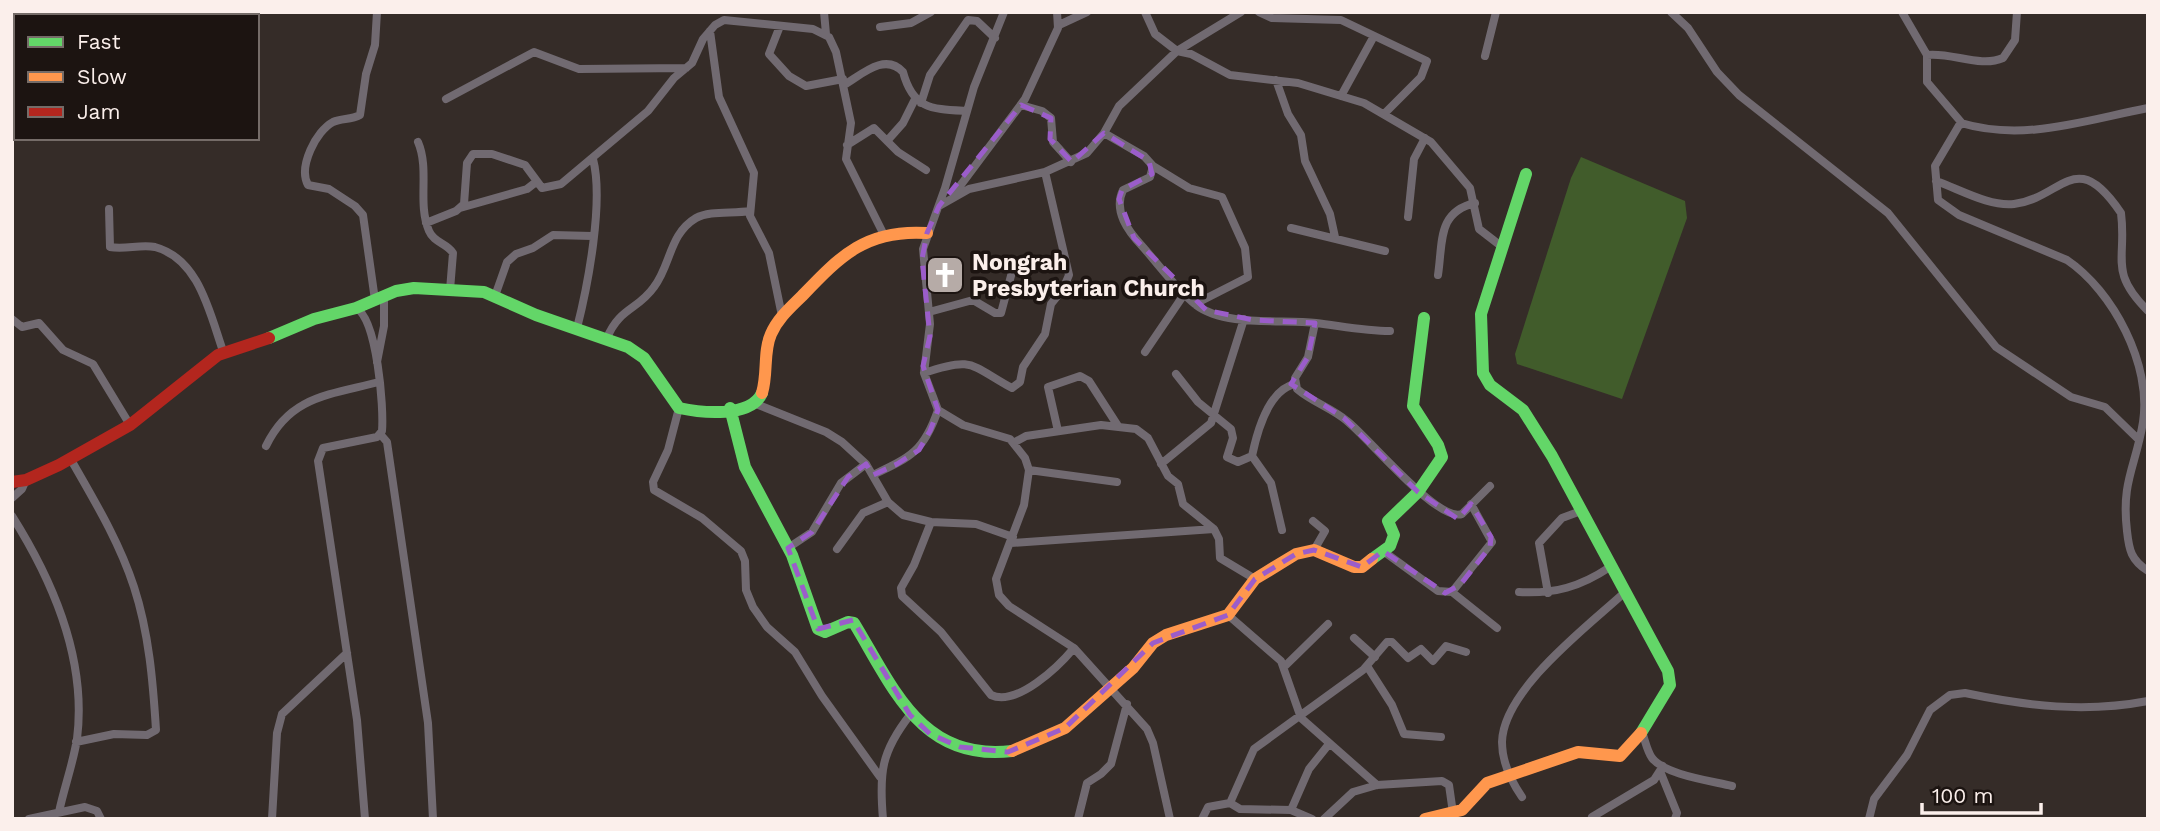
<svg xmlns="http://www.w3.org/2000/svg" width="2160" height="831" viewBox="0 0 2160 831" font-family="'Work Sans',sans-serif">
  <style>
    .green { fill: #415c2b }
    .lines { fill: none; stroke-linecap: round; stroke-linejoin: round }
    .street { stroke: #716a71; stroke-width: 8 }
    .fast { stroke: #63d668; stroke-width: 12 }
    .slow { stroke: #ff974d; stroke-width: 12 }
    .jam { stroke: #b3261e; stroke-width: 12 }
    .marked { fill: none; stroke: #9b5dca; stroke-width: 5; stroke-dasharray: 14 9; stroke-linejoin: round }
    .labels { text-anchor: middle; stroke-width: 7; stroke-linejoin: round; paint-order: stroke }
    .poi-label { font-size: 23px; font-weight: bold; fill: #fbefeb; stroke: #1c1411; text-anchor: start }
  </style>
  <rect width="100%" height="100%" fill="#352c28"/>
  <!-- green -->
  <path class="green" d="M1581 157 1685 201 1687 218 1622 399 1517 364 1515 354 1571 178Z"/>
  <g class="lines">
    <!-- street -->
    <path class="street" d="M824 12 826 34
      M1004 12 974 87 945 188 923 249 930 324 924 373 938 410 963 425 1010 439 1025 458 1029 470 1024 505 996 579 999 595 1009 606 1074 648 1147 729 1153 743 1170 819
      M1145 12 1155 34 1177 51 1191 54 1230 75 1298 83 1364 103 1431 142 1470 188 1479 229 1501 246
      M1259 12 1272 18 1341 20 1427 61 1421 77 1384 114
      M1671 12 1688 28 1717 72 1739 95 1888 213 1996 347 2071 397 2105 407 2138 439
      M1902 12 1927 55V82L1961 122 1935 166 1938 200 1959 215 2067 260C2113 291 2152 365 2143 422 2136 466 2121 481 2127 531 2129 550 2131 560 2148 571
      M1059 25 1087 12
      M780 26 769 54 789 76 806 86 843 79
      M880 27 911 23 931 12
      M710 31 719 97 754 173 750 216 769 253 782 316
      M1927 55C1952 52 1980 68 2003 58L2015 40 2017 12
      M1485 56 1496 12
      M1276 80 1288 114 1301 135 1305 161 1330 214 1335 237
      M844 85C861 75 885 52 903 72 913 109 931 109 966 111
      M1341 96 1374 36
      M446 99 534 52 579 69 686 68
      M921 103 930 75 968 20 977 21 995 38
      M1021 105 1042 111 1051 118 1053 142 1071 162
      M1960 125 1961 123C2024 142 2085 120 2148 108
      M1104 133 1144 156 1153 166 1150 177 1123 190C1113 211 1128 231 1142 246 1159 265 1176 289 1196 305 1225 327 1282 319 1316 323 1341 326 1365 331 1390 331
      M887 141 903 123 915 99
      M418 142C430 170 417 203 429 231 434 243 447 243 453 253L450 290
      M847 145 874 128 898 152 926 170
      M1153 166 1189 188 1222 197 1245 248 1248 277 1195 304
      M1936 181C1959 189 1990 207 2014 204 2063 198 2075 145 2121 213 2127 259 2108 271 2148 311
      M954 194 1025 99 1058 28 1057 12
      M939 206 969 189 1045 172 1087 153 1104 133 1119 106 1177 51 1241 12
      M460 208 527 189 536 182
      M109 209 110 247C125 250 140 244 155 247 200 259 210 315 224 354
      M1408 217 1414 159 1425 138
      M426 223 456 211 464 204 467 163 473 154H492L525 165 542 188 561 184 648 111 674 78 692 63 703 39 715 25 724 20 813 29 829 37 836 52 851 123 846 159 884 235
      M1291 228 1385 251
      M1438 275C1443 242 1437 212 1475 203
      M495 296 507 262 516 254 533 248 553 235 592 236
      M375 300 363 215 355 206 329 189 308 185C298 167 316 131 333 122 342 118 351 120 360 115L366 74 375 45 377 12
      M356 308C377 319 384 407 382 431L377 437 323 448 318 461 357 720 365 819
      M929 312 973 300 995 313H1001L1012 272
      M12 319 22 327 39 323 63 350 93 364 130 425
      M1315 323 1308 357 1295 378 1297 389C1312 402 1332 408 1347 421 1368 437 1438 523 1462 514L1490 486
      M577 328C588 285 604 201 593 159
      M607 338C619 308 638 310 654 287 671 265 669 234 696 218 710 210 733 214 750 211
      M1145 352 1185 293
      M377 362 384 326V295
      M924 373C974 356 970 365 1012 388L1020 382 1023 367 1045 334 1051 304 1063 289 1069 275 1045 172
      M1176 374 1198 402 1231 429 1233 438 1227 457 1238 462 1252 456
      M756 404 826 432 842 442 866 464 888 502 903 515 931 522 976 524 1013 537
      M679 408 668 450 653 482 654 490 702 518 741 551 745 561 746 590 753 607 767 627 795 652 822 696 880 777
      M1058 431 1048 387 1080 376 1089 381 1118 426
      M381 435 387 442 428 723 433 819
      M1015 442 1026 436 1101 425 1136 429 1148 438 1168 476 1178 484 1183 504 1214 529
      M266 446C290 396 329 395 379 382
      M70 458C94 500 119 541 134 587 149 633 153 682 156 730L147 735 114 734 76 742
      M1161 464 1211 423 1244 319
      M1029 470 1117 482
      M873 475C911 457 924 451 938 410
      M12 498 22 489 26 480
      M12 516C53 581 87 660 77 739 73 764 64 788 59 812
      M1313 521 1325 531 1314 550
      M931 522 914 565 901 588 902 596 941 632 991 695C1017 707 1059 666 1074 648
      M1282 530 1271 483 1252 456C1257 432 1268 390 1295 384
      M1011 543 1214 529 1219 539 1220 558 1255 579
      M788 548 812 532 841 483 866 464
      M837 549 863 513 888 502
      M1383 551 1438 591 1452 592 1492 542 1471 504
      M1452 592 1497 628
      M1519 592C1555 594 1580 587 1610 567
      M1548 593 1539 543 1562 518 1581 511
      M1228 615 1281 661 1301 718 1377 785
      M1354 638 1375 657
      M1367 666 1392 705 1404 734 1441 737
      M1284 667 1328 624
      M1642 732C1645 740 1647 751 1652 758 1665 775 1712 781 1732 786
      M1660 771 1677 813 1675 819
      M1522 797C1511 781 1502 761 1502 742 1503 690 1588 626 1624 593
      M1230 803 1240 809 1291 810 1312 819
      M1291 810 1309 769 1329 744
      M1592 817 1654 780 1663 766
      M29 819 85 807 97 811 101 819
      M272 819 277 733 282 714 347 653
      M883 819C879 773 881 752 910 715
      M1078 819 1087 783 1101 774 1111 764 1127 704
      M1202 819 1208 807 1230 803 1254 749 1363 670 1387 642H1392L1408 658 1421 649 1433 661 1446 646 1466 652
      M1324 819 1353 792 1377 785 1442 781 1449 785 1453 813
      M1869 819 1874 799 1907 755 1930 710 1950 695 1965 693C2027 706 2085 713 2148 701"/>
    <!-- fast -->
    <path class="fast" d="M1526 174 1481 314 1483 373 1490 385 1523 410 1552 456 1668 671 1670 685 1641 733
      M269 338 314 319 356 308 396 291 414 288 484 292 536 315 628 347 644 358 679 408C702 413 751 418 762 393
      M730 408 745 467 792 555 818 629 825 632 848 622 854 623C893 687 921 762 1012 751
      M1372 559 1390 546 1394 535 1388 521 1418 492 1442 457 1438 445 1413 406 1424 318"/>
    <!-- slow -->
    <path class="slow" d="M762 393C768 373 763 352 771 334 778 318 791 307 802 296 841 255 867 229 927 233
      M1012 751 1065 728 1133 668 1153 643 1166 635 1228 615 1255 579 1296 554 1314 550 1354 567H1362L1372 559
      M1425 819 1462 810 1487 783 1578 752 1620 756 1641 733"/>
    <!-- jam -->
    <path class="jam" d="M12 482 26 480 59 465 130 425 218 355 269 338"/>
  </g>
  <!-- marked area -->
  <path class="marked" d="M1021 105 1051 118 1050 139 1072 162 1104 133 1149 161 1152 174 1122 190 1119 199 1134 238 1206 310 1253 320 1315 323 1308 357 1291 384 1344 418 1418 492 1458 519 1471 504 1491 537 1490 547 1460 585 1445 593 1383 551 1362 567 1314 550 1296 554 1255 579 1228 615 1153 643 1065 728 1008 752 960 747 930 734 910 715 853 620 818 629 788 548 812 532 848 477 866 464 873 475 897 464 919 450 930 431 938 410 923 366 930 336 922 259 927 233 939 206Z"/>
  <!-- icons -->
  <defs>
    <symbol id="church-square" viewBox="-11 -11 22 22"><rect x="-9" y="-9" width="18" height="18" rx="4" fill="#b6aba7" stroke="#1c1411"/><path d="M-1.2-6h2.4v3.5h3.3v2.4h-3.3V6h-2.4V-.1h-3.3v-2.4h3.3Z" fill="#fff"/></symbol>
  </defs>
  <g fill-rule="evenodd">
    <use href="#church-square" x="923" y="253" width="44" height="44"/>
  </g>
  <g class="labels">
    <!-- poi labels -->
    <g class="poi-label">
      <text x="972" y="270">Nongrah<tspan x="972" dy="26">Presbyterian Church</tspan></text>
    </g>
  </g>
  <!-- border -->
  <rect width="2160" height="831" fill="none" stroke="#fbefeb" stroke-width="28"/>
  <!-- legend -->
  <rect x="14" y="14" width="245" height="126" fill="#1c1411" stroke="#756c68" stroke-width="2"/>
  <rect x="28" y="37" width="35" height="10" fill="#63d668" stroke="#756c68" stroke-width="2"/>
  <text x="77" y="49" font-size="21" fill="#fbefeb">Fast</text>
  <rect x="28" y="72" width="35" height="10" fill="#ff974d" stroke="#756c68" stroke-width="2"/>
  <text x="77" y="84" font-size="21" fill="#fbefeb">Slow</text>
  <rect x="28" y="107" width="35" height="10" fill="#b3261e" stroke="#756c68" stroke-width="2"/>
  <text x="77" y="119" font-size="21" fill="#fbefeb">Jam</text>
  <!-- scale -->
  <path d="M1922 803v10h119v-10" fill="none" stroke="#fbefeb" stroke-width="3.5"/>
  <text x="1932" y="803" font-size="21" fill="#fbefeb" stroke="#1c1411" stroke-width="5" paint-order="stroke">100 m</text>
</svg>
